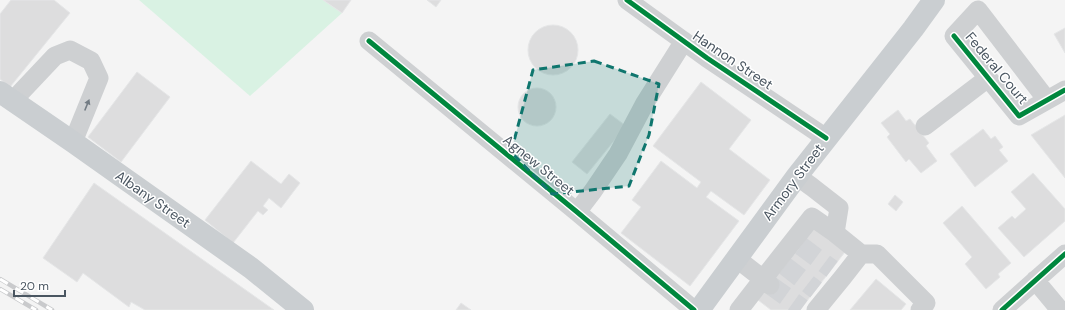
<svg xmlns="http://www.w3.org/2000/svg" width="1065" height="310" viewBox="0 0 1065 310" font-family="'DM Sans',sans-serif">
  <style>
    .green { fill: #d9f2e3 }
    .building { fill: #ddddde; stroke: #e5e6e7 }
    .lines { fill: none; stroke-linecap: round; stroke-linejoin: round }
    .minor-tunnel { stroke: #d2d4d7; stroke-width: 19; stroke-dasharray: 19 10; stroke-linecap: butt }
    .minor { stroke: #ced0d2; stroke-width: 19 }
    .major { stroke: #caced1; stroke-width: 22 }
    .rail-casing { stroke: #c9cacc; stroke-width: 4.5 }
    .rail { stroke: #fff; stroke-width: 3; stroke-dasharray: 9; stroke-linecap: butt }
    .cycleway-casing { stroke: #fff; stroke-width: 8 }
    .cycleway { stroke: #00873e; stroke-width: 5 }
    .oneway { fill: #727b83 }
    .marked { fill: #0f766e; fill-opacity: 0.2; stroke: #0f766e; stroke-width: 3; stroke-dasharray: 8 5; stroke-linejoin: round }
    .labels { text-anchor: middle; stroke-width: 3; stroke-linejoin: round; paint-order: stroke }
    .street-label { font-size: 14px; fill: #4a5661; stroke: #fff }
  </style>
  <rect width="100%" height="100%" fill="#f4f4f4"/>
  <!-- green -->
  <path class="green" d="M139 0H323L342 13 250 96Z"/>
  <!-- building -->
  <path class="building" d="M11 0H54L70 13 10 87 0 79V14Z
    M323 0H351L342 13Z
    M427 0H441L436 7Z
    M528 50a25 25 0 1 1 50 0a25 25 0 1 1-50 0Z
    M1065 28V53L1054 34Z
    M137 72 170 97 121 162 88 137Z
    M701 82 751 120 729 149 770 180 744 215 711 191 706 197 739 221 690 286 621 233 641 207 632 200 661 161 697 188 701 182 653 146Z
    M518 107a19 19 0 1 1 38 0a19 19 0 1 1-38 0Z
    M898 110 906 121 910 119 929 143 926 146 937 161 921 173 909 159 906 162 887 137 890 134 881 123Z
    M610 114 626 126 587 174 572 162Z
    M1065 115V178L1031 135Z
    M983 129 991 139 995 136 1003 147 999 150 1008 161 975 187 950 154Z
    M251 161 281 184 289 174 300 183 281 208 269 198 263 206 268 210 263 215 258 211 233 243 205 220Z
    M1033 173 1065 209V221L1024 257 998 228 1012 216 1015 219 1026 209 1011 192Z
    M94 183 274 310H145L131 302 129 307 83 273 77 282 43 258Z
    M895 195 903 202 896 211 888 204Z
    M962 206 1011 263 998 274 1000 277 986 289 965 264 972 257 943 223Z
    M815 228 845 252 800 310H771L758 300Z
    M876 279 906 304 901 310H850Z
    M461 303 471 310H456Z"/>
  <g class="lines">
    <!-- minor-tunnel -->
    <path class="minor-tunnel" d="M801 246 832 269
      M785 266 816 290
      M770 285 802 308"/>
    <!-- minor -->
    <path class="minor" d="M627 0 707 58 826 138
      M369 41 577 212 694 310
      M1047 100 978 10 954 36 1019 116 1065 90
      M14 102 21 92 55 56 70 50 91 61 99 78 73 142
      M925 126 988 78
      M577 212 593 191 618 154 645 103 684 41
      M861 254H877L926 303 920 310
      M736 258 763 279 812 217 835 233 839 208 812 187 797 176
      M1035 280 1060 310
      M739 310 763 279 770 285
      M816 310 843 277 861 254 835 233
      M1002 310 1065 254"/>
    <!-- major -->
    <path class="major" d="M0 92 73 142 251 268 303 310
      M699 310 797 176 913 29 934 0"/>
    <defs>
      <path id="rail" d="M0 279 52 310
        M0 289 36 310"/>
    </defs>
    <!-- rail casing -->
    <use href="#rail" class="rail-casing"/>
    <!-- rail -->
    <use href="#rail" class="rail"/>
    <defs>
      <path id="cycleway" d="M627 0 707 58 826 138
        M954 36 1019 116 1065 90
        M369 41 577 212 694 310
        M1002 310 1065 254"/>
    </defs>
    <!-- cycleway casing -->
    <use href="#cycleway" class="cycleway-casing"/>
    <!-- cycleway -->
    <use href="#cycleway" class="cycleway"/>
  </g>
  <!-- one-way arrows -->
  <defs><path id="oneway-solid" d="M-6-.8H1V-3.2L6.5 0L1 3.2V.8H-6Z"/></defs>
  <use class="oneway" href="#oneway-solid" transform="translate(87 105) rotate(-68)"/>
  <!-- marked area -->
  <path class="marked" d="M594 61 659 84 649 135 629 186 552 194 511 152 533 70Z"/>
  <g class="labels">
    <!-- street labels -->
    <g class="street-label">
      <text transform="translate(733 60) rotate(34)" y="5">Hannon Street</text>
      <text transform="translate(997 68) rotate(50)" y="5">Federal Court</text>
      <text transform="translate(539 165) rotate(39)" y="5">Agnew Street</text>
      <text transform="translate(793 182) rotate(-53)" y="5">Armory Street</text>
      <text transform="translate(153 199) rotate(35)" y="5">Albany Street</text>
    </g>
  </g>
  <!-- scale -->
  <path d="M14 290v6h51v-6" fill="none" stroke="#4a5661" stroke-width="2"/>
  <text x="20" y="290" font-size="12" fill="#4a5661" stroke="#ffffff" stroke-width="3" paint-order="stroke">20 m</text>
</svg>
